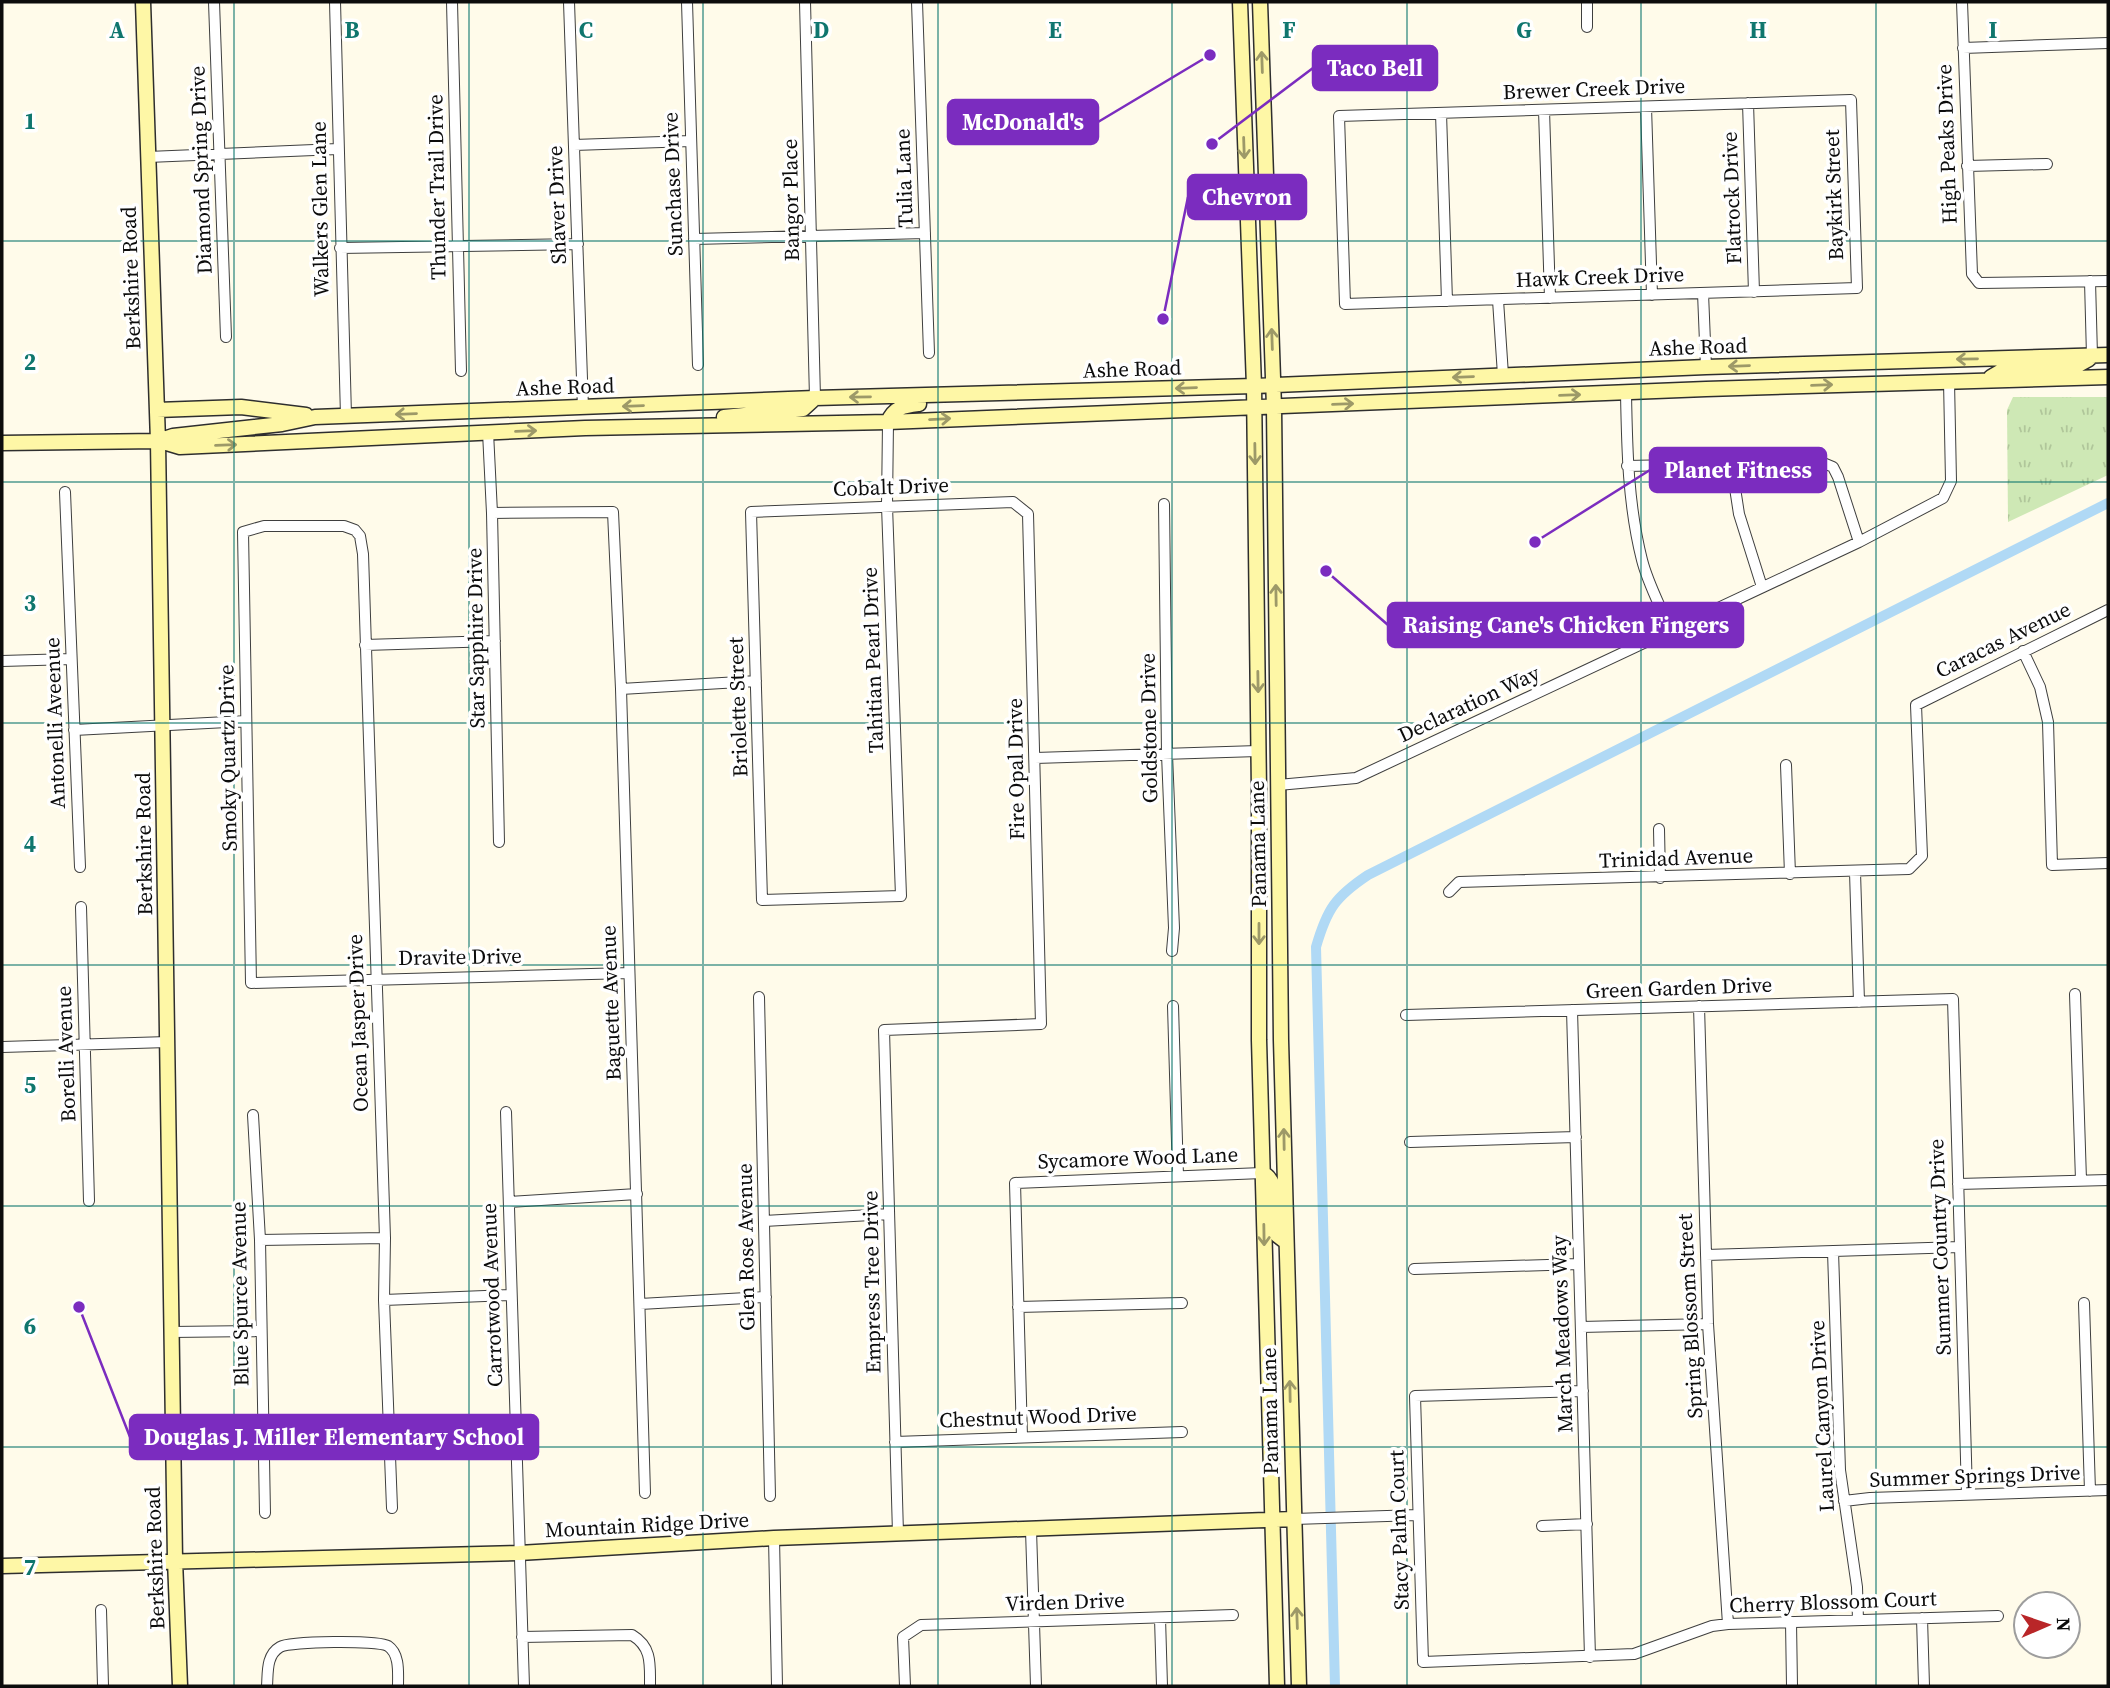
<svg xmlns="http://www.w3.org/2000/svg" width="2110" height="1688" viewBox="0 0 2110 1688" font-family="'Source Serif 4',serif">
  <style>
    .grass { fill: url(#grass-tufts) }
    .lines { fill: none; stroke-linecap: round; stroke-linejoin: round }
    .canal { stroke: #b0d9f5; stroke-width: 10 }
    .street-casing { stroke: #3f3f3f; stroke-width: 12 }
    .secondary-casing { stroke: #2e2e2e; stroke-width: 17 }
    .street { stroke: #fff; stroke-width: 10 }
    .secondary { stroke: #fef7a6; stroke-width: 14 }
    .oneway { stroke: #9d9968 }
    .grid { fill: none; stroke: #0f766e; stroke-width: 2; stroke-opacity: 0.55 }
    .labels { text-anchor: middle; stroke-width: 7; stroke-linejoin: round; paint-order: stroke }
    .street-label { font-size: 21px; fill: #0c0c0c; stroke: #fff }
    .grid-label { font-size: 23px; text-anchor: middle; font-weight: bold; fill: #0f766e; stroke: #fff; stroke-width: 7; stroke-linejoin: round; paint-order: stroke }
    .leader { fill: none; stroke: #7b2cbf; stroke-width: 2.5 }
    .callout-dot { fill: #7b2cbf; stroke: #fff; stroke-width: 2.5 }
    .callout { fill: #7b2cbf; stroke: #7b2cbf; stroke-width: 2.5 }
    .callout-label { font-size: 23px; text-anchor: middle; font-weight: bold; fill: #fff }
  </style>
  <defs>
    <pattern id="grass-tufts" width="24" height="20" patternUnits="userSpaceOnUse" patternTransform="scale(1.75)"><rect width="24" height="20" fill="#cee8b5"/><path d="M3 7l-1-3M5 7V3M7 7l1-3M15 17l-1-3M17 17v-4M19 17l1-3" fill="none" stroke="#b0c69a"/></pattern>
  </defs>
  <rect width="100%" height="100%" fill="#fffbea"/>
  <!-- grass -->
  <path class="grass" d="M2013 397H2108V475L2008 522 2007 410Z"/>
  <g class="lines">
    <!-- canal -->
    <path class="canal" d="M1335 1686 1316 947C1327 909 1335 897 1368 875L2108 503"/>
    <defs>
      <path id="street" d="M214 2 226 337
        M335 2 346 416
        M452 2 461 371
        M569 2 583 408
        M687 2 698 365
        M805 2 815 398
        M917 2 929 353
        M1587 2V27
        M1962 2 1972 274 1979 283 2108 281
        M1963 48 2108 43
        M1851 100 1857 288 1345 304 1339 116Z
        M1748 103 1754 292
        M1646 107 1652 295
        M1544 110 1550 298
        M1441 113 1447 301
        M574 145 691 141
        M148 157 338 149
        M1967 166 2047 164
        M694 239 925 233
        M340 248 578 244
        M2090 281 2092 356
        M1703 293 1706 367
        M1498 300 1503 375
        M1626 393C1627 449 1628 505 1642 560 1648 584 1661 607 1670 630
        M888 422 887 506 901 896 762 900 751 512 1013 502 1028 514 1041 1024 884 1030 898 1534
        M488 432 492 513 499 842
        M1731 462 1739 514 1762 587
        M1627 466 1821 462 1833 467 1838 477 1859 542
        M65 492 80 867
        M1164 504 1167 754 1174 928 1172 951
        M492 513 613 512 621 689 645 1493
        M365 645 495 641
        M2023 651 2040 687 2048 722 2052 865 2108 863
        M2 661 71 659
        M621 689 756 681
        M74 730 246 721
        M1035 758 1258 751
        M1786 765 1790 874
        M1278 785 1356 778 1859 542 1943 498 1951 481 1949 381
        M1659 829 1660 878
        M1855 872 1859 1002
        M1449 892 1459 882 1909 869 1922 856 1916 705 2108 610
        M81 907 89 1201
        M2075 994 2081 1180
        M759 997 770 1496
        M1173 1006 1178 1176
        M1699 1006 1708 1324 1728 1624
        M1572 1010 1590 1657
        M1406 1015 1953 999 1967 1494
        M2 1047 168 1042
        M506 1112 524 1686
        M253 1115 260 1240 265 1513
        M1410 1142 1576 1137
        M1958 1184 2108 1180
        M509 1202 637 1194
        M764 1221 889 1214
        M260 1240 385 1238
        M1833 1251 1840 1470 1857 1587 1858 1620
        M1706 1255 1960 1247
        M1414 1269 1579 1264
        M384 1300 511 1295
        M2084 1303 2090 1491
        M640 1304 766 1297
        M1018 1307 1182 1303
        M1581 1327 1708 1324
        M171 1332 260 1331
        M1583 1391 1415 1396 1423 1662 1634 1654 1712 1626 1728 1624 1998 1616
        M1022 1437 1015 1183 1262 1173
        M895 1442 1182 1432
        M1844 1501 1870 1498 2108 1490
        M392 1508 384 1300 385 1238 363 554 360 536 355 530 344 526H264L243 532 251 983 628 973
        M1294 1519 1418 1515
        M1542 1526 1587 1524
        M1031 1530 1036 1686
        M774 1538 777 1686
        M101 1610 103 1686
        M1160 1618 1162 1686
        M1922 1618 1924 1686
        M1791 1622 1792 1686
        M522 1637 632 1635C652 1647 650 1664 650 1686
        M267 1686C268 1673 266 1655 280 1647 290 1641 378 1640 388 1646 400 1654 398 1673 398 1686
        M905 1686 903 1637 921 1625 1233 1615"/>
      <path id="secondary" d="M143 2 158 441 175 1560 180 1686
        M1240 2 1254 386 1259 792V1040L1277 1686
        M1260 2 1274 407 1281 1040 1299 1686
        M1991 377 2003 370 2068 367 2078 365 2089 359
        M157 410 241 407 306 415
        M724 417 803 409 815 398
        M888 422C894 407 904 406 919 404
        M160 441 180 447 585 428 888 422 1706 389 2108 377
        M2 443 158 441 173 436 282 424 315 417 815 398 1254 386 1706 367 2108 355
        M1262 1173C1280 1179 1276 1219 1277 1235L1286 1242
        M2 1566 519 1553 774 1538 1294 1519"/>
    </defs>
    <!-- street casing -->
    <use href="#street" class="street-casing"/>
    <!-- secondary casing -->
    <use href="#secondary" class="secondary-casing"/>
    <!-- street -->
    <use href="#street" class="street"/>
    <!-- secondary -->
    <use href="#secondary" class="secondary"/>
  </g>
  <!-- one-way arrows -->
  <defs><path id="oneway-shaft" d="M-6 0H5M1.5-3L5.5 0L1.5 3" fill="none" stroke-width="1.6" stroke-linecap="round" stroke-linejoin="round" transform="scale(1.75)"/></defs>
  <g class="oneway">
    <use href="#oneway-shaft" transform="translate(1262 62) rotate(-92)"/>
    <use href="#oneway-shaft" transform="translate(1244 148) rotate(88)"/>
    <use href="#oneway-shaft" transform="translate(1272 339) rotate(-92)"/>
    <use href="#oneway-shaft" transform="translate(1967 359) rotate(179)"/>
    <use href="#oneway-shaft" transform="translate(1739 366) rotate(178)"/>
    <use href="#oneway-shaft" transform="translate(1463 377) rotate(178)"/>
    <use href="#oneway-shaft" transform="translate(1822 385) rotate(-2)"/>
    <use href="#oneway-shaft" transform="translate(1186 388) rotate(178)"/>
    <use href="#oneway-shaft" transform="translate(1570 395) rotate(-2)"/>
    <use href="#oneway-shaft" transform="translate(860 397) rotate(179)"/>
    <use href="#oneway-shaft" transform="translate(1343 404) rotate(-2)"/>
    <use href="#oneway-shaft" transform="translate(633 406) rotate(178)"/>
    <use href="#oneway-shaft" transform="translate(406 414) rotate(178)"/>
    <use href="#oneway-shaft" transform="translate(940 419) rotate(-3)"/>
    <use href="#oneway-shaft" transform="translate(526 431) rotate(-2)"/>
    <use href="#oneway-shaft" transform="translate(226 445) rotate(-2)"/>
    <use href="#oneway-shaft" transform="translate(1255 454) rotate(89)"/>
    <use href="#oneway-shaft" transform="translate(1276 595) rotate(-91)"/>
    <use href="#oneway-shaft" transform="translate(1258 682) rotate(89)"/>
    <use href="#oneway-shaft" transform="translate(1259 934) rotate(90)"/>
    <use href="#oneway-shaft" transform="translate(1284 1139) rotate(-91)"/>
    <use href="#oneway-shaft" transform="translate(1264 1235) rotate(89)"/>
    <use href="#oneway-shaft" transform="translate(1290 1391) rotate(-91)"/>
    <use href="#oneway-shaft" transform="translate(1297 1618) rotate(-92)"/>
  </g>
  <!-- grid -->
  <path class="grid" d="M234 2V1686M469 2V1686M703 2V1686M938 2V1686M1172 2V1686M1407 2V1686M1641 2V1686M1876 2V1686M2 241H2108M2 482H2108M2 723H2108M2 965H2108M2 1206H2108M2 1447H2108"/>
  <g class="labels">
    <!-- street labels -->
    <g class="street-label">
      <text transform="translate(1594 89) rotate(-2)" y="7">Brewer Creek Drive</text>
      <text transform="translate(1947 144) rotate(-92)" y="7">High Peaks Drive</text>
      <text transform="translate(201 170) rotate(-92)" y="7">Diamond Spring Drive</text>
      <text transform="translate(904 178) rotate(-92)" y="7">Tulia Lane</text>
      <text transform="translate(673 184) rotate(-92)" y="7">Sunchase Drive</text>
      <text transform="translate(437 187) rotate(-91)" y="7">Thunder Trail Drive</text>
      <text transform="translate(1834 195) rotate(-92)" y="7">Baykirk Street</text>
      <text transform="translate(1732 198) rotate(-92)" y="7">Flatrock Drive</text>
      <text transform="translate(791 200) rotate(-91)" y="7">Bangor Place</text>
      <text transform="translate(557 205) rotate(-92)" y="7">Shaver Drive</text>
      <text transform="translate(320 209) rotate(-91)" y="7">Walkers Glen Lane</text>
      <text transform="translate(1600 277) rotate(-2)" y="7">Hawk Creek Drive</text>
      <text transform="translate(131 278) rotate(-92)" y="7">Berkshire Road</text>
      <text transform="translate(1698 347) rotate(-2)" y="7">Ashe Road</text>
      <text transform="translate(1132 369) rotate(-2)" y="7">Ashe Road</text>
      <text transform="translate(565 387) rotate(-2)" y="7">Ashe Road</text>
      <text transform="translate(891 487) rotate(-2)" y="7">Cobalt Drive</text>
      <text transform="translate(476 638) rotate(-91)" y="7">Star Sapphire Drive</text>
      <text transform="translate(2003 640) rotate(-26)" y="7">Caracas Avenue</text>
      <text transform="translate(873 660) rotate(-92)" y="7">Tahitian Pearl Drive</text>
      <text transform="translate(1469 704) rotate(-25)" y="7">Declaration Way</text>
      <text transform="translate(738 707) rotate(-92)" y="7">Briolette Street</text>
      <text transform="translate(55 723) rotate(-92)" y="7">Antonelli Aveenue</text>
      <text transform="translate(1149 728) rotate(-91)" y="7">Goldstone Drive</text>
      <text transform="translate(228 758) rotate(-91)" y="7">Smoky Quartz Drive</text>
      <text transform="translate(1016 769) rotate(-91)" y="7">Fire Opal Drive</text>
      <text transform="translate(144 844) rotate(-91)" y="7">Berkshire Road</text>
      <text transform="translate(1258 844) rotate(-91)" y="7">Panama Lane</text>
      <text transform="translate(1676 858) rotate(-2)" y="7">Trinidad Avenue</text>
      <text transform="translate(460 957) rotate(-1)" y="7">Dravite Drive</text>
      <text transform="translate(1679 988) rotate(-2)" y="7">Green Garden Drive</text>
      <text transform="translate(611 1003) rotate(-92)" y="7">Baguette Avenue</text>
      <text transform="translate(358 1023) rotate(-92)" y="7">Ocean Jasper Drive</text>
      <text transform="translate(66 1054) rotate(-92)" y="7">Borelli Avenue</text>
      <text transform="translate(1138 1158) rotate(-2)" y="7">Sycamore Wood Lane</text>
      <text transform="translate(746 1247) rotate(-91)" y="7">Glen Rose Avenue</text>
      <text transform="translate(1940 1247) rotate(-92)" y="7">Summer Country Drive</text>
      <text transform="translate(872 1282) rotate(-91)" y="7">Empress Tree Drive</text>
      <text transform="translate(240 1294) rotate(-91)" y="7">Blue Spurce Avenue</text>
      <text transform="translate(492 1295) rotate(-92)" y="7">Carrotwood Avenue</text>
      <text transform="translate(1690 1316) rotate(-93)" y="7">Spring Blossom Street</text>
      <text transform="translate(1562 1334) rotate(-92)" y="7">March Meadows Way</text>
      <text transform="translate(1270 1411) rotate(-91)" y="7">Panama Lane</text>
      <text transform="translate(1822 1416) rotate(-93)" y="7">Laurel Canyon Drive</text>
      <text transform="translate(1038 1417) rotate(-2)" y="7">Chestnut Wood Drive</text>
      <text transform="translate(1975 1476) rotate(-2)" y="7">Summer Springs Drive</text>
      <text transform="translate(647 1525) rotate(-3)" y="7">Mountain Ridge Drive</text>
      <text transform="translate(1399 1530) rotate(-92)" y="7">Stacy Palm Court</text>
      <text transform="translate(155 1558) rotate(-92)" y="7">Berkshire Road</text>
      <text transform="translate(1065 1602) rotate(-2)" y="7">Virden Drive</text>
      <text transform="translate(1833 1602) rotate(-2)" y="7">Cherry Blossom Court</text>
    </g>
  </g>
  <g class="grid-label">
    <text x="117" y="38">A</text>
    <text x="352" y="38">B</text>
    <text x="586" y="38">C</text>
    <text x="821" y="38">D</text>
    <text x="1055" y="38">E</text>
    <text x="1289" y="38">F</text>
    <text x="1524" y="38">G</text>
    <text x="1758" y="38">H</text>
    <text x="1993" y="38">I</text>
    <text x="30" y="129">1</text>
    <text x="30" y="370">2</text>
    <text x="30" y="611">3</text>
    <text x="30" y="852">4</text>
    <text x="30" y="1093">5</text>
    <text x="30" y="1334">6</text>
    <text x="30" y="1575">7</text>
  </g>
  <!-- callouts -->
  <path class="leader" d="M1212 144L1313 68M1210 55L1098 122M1163 319L1188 197M1535 542L1650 470M1326 571L1388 625M79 1307L130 1437"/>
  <g class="callout-dot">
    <circle cx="1212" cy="144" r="7"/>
    <circle cx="1210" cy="55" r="7"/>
    <circle cx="1163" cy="319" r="7"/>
    <circle cx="1535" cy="542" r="7"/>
    <circle cx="1326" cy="571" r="7"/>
    <circle cx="79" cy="1307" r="7"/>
  </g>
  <g class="callout">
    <rect x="1313" y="46" width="124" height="44" rx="7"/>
    <rect x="948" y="100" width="150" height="44" rx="7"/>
    <rect x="1188" y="175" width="118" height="44" rx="7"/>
    <rect x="1650" y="448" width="176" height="44" rx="7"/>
    <rect x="1388" y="603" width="355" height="44" rx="7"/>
    <rect x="130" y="1415" width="408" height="44" rx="7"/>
  </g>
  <g class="callout-label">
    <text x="1375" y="76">Taco Bell</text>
    <text x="1023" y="130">McDonald's</text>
    <text x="1247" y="205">Chevron</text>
    <text x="1738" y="478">Planet Fitness</text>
    <text x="1566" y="633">Raising Cane's Chicken Fingers</text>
    <text x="334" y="1445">Douglas J. Miller Elementary School</text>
  </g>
  <!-- border -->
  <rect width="2110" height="1688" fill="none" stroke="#0c0c0c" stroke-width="7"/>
  <!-- north arrow -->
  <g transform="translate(2047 1625) rotate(88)"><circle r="33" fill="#ffffff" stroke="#9e9e9e" stroke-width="2"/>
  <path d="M0-5L12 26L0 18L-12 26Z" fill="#b92628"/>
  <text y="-10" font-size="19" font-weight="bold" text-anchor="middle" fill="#0c0c0c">N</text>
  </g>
</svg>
